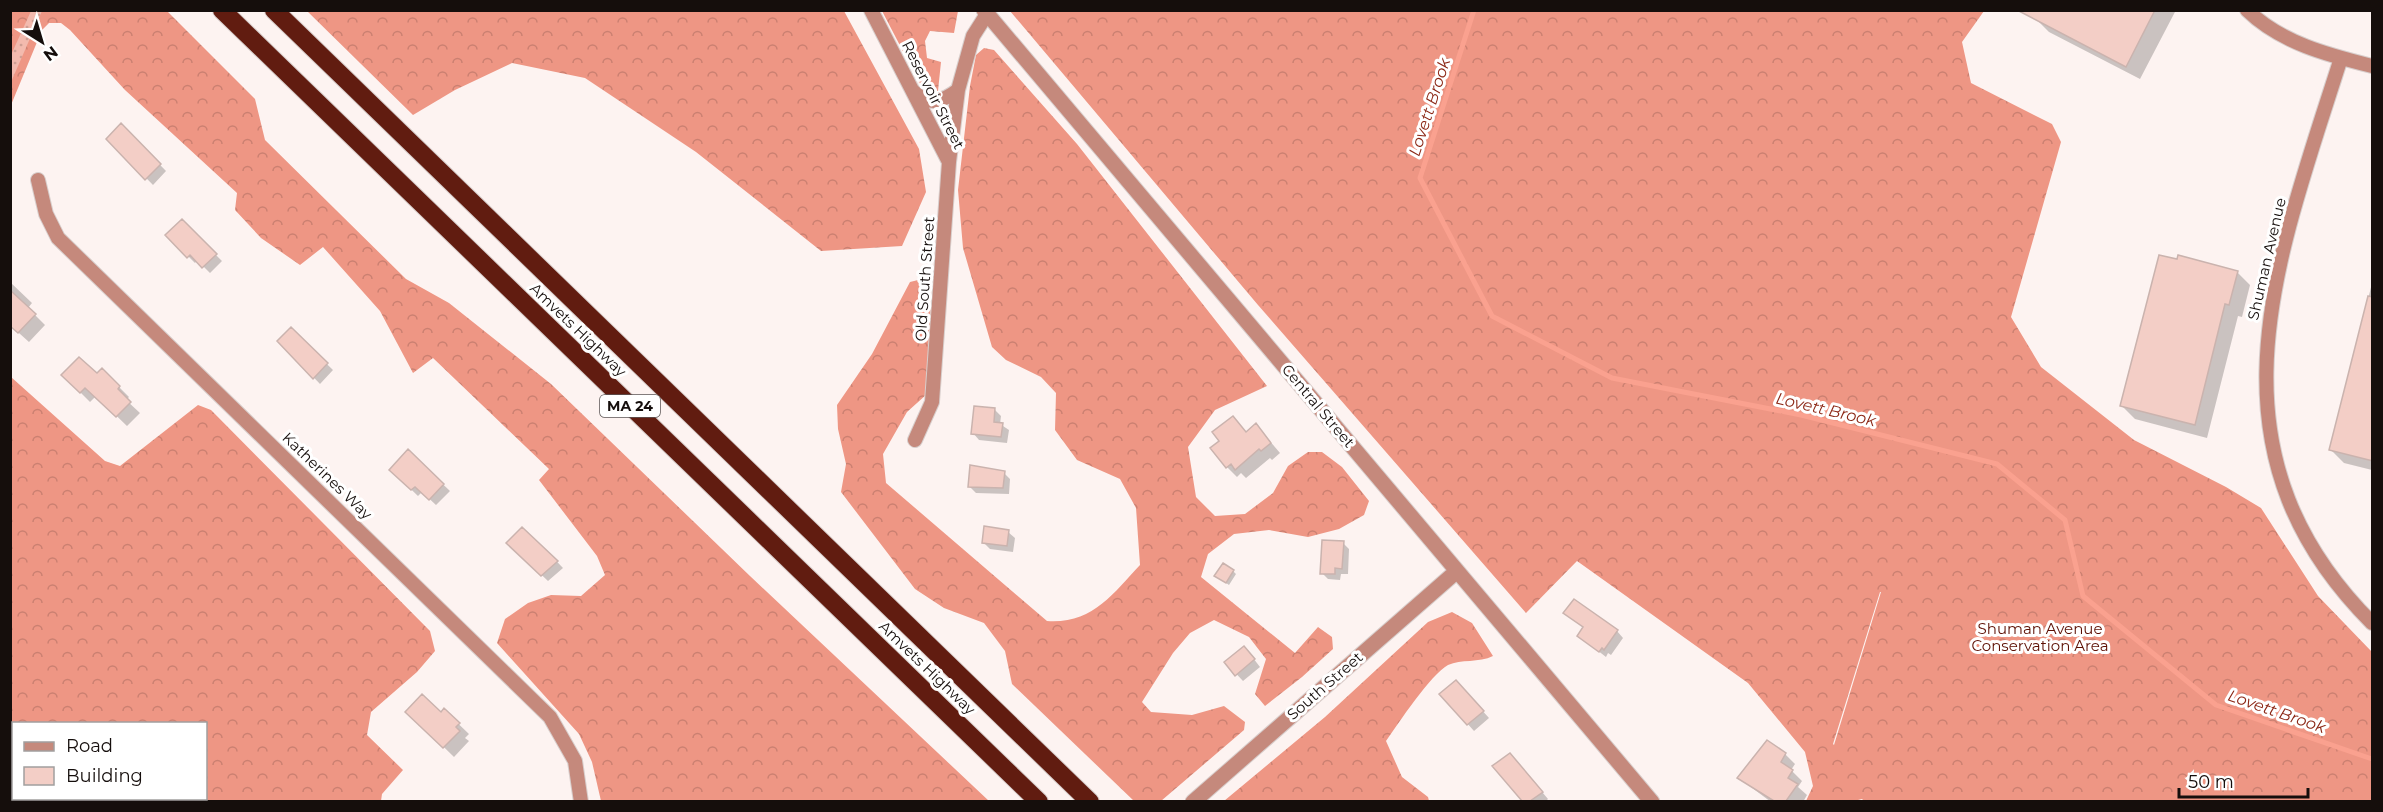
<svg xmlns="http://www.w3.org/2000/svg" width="2383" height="812" viewBox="0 0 2383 812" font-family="Montserrat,sans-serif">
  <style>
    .forest { fill: url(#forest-crowns); fill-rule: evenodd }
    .park { fill: url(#park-dots) }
    .shadow { fill: #0003 }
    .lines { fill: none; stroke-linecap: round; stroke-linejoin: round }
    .stream { stroke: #faa18f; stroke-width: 5 }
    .building { fill: #f3cec6; stroke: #cab3ae; stroke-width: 1.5 }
    .minor-casing { stroke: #d8cecc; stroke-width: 16 }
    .tertiary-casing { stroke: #d8cecc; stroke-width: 17 }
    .motorway-casing { stroke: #d8cecc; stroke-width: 20 }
    .minor { stroke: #c5897c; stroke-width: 14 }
    .tertiary { stroke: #c5897c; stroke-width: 15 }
    .motorway { stroke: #611c10; stroke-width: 18 }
    .labels { text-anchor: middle; stroke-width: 6; stroke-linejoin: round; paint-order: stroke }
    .shield { fill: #fff; stroke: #5b5655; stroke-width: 1.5 }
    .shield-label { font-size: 14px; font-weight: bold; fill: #150e0c }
    .street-label { font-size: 15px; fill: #150e0c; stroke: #fff }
    .park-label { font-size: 15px; fill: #5c0e02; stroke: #fff }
    .water-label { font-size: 16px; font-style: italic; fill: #8b2614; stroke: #fff }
  </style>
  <defs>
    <pattern id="forest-crowns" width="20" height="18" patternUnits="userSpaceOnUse" patternTransform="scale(1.5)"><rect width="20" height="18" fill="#ee9684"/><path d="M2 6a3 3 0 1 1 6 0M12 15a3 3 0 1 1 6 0" fill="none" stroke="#cb8071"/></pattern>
    <pattern id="park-dots" width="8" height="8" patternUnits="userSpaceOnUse" patternTransform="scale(1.5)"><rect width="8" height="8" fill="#f3baae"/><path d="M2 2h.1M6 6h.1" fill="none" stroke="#cf9f94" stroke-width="1.8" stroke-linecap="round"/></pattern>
  </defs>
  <rect width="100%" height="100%" fill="#fdf3f1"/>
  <!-- forest -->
  <path class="forest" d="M11 11H167L255 99 265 140 406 279 449 303 551 384 750 576 989 801H601L592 762 579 734 497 643 505 619 528 603 551 595 581 596 605 575 597 556 539 480 549 469 433 358 413 373 380 311 323 247 300 265 261 238 235 210 237 193 125 90 70 30 61 23H49L42 30 11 105Z
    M307 11H844L919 149 926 192 902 246 821 251 696 152 585 78 512 63 455 90 413 115Z
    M882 11H958L954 33 930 31 925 41 927 58 941 62 938 91 928 90 919 82Z
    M1010 11H1984L1962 42 1971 83 2052 124 2061 142 2011 317 2041 367 2134 440 2226 487 2261 508 2318 596 2372 652V801L1865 802 1862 799 1854 801H1806L1813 786 1805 752 1748 683 1577 561 1526 613 1258 305ZM1880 592H1881L1834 745 1833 744Z
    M984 48 994 50 1077 144 1267 386 1215 410 1188 447 1196 497 1215 516 1245 514 1273 493 1288 466 1308 452H1322L1342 467 1369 501 1364 515 1339 529 1308 537 1269 530 1234 534 1208 554 1201 577 1295 653 1318 627 1332 637 1333 649 1302 677 1265 706 1255 694 1266 659 1249 637 1214 620 1190 633 1173 653 1142 702 1151 712 1192 715 1224 706 1245 722 1244 730 1161 801H1134L1012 684 1005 651 984 623 944 608 915 589 841 492 846 464 838 429 837 405 872 354 910 282 922 279 929 285 931 319 927 394 907 412 883 454 886 483 1047 621C1092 624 1112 595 1140 565L1136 508 1120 479 1077 460 1055 430 1056 393 1041 377 1006 360 992 347 963 248 958 190 970 86 976 55Z
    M11 377 105 461 120 466 198 405 211 410 430 631 435 651 417 672 371 712 367 735 403 770 382 794 381 801H11ZM14 724H206V798H14Z
    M1452 612 1472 623 1493 656C1479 663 1461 659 1448 665 1431 674 1398 724 1386 741L1402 777 1428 797 1429 801H1224L1325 717 1428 622Z"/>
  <!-- park -->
  <path class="park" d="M31 11H42L11 82V55Z"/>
  <!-- shadow -->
  <path class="shadow" d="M2040 10H2176L2140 79 2049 32 2036 19Z
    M121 125 166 171 153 185 108 139Z
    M182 221 222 261 210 273 197 260 195 263 167 235Z
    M2237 272 2250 285 2242 317 2238 316 2207 438 2135 419 2122 406Z
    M10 282 32 303 28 308 45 325 29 342 10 325Z
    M2372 283V470L2344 463 2331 450Z
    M291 329 333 370 320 384 279 341Z
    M102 370 129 397 126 400 140 413 127 426 96 396 90 402 63 375H97Z
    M995 410 1001 416 1000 424 1009 430 1007 443 979 440 973 433Z
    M1233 418 1247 433 1256 425 1280 453 1272 460 1270 458 1246 478 1241 473 1237 477 1227 467 1221 441Z
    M408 451 450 491 436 505 422 492 418 496 391 470Z
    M971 467 1004 473 1010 479 1009 494 976 493 969 486Z
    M1008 532 1015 538 1013 552 990 549 983 542Z
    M508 543 540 544 563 568 548 581Z
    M1343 543 1349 549 1348 574H1341L1340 580 1328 579 1322 573Z
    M1233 571 1236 574 1229 585 1219 578Z
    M1565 613 1617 631 1623 638 1611 655 1608 653 1606 657 1579 636 1584 628Z
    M1250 654 1260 667 1243 681 1226 663Z
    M1462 688 1489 718 1474 731 1441 694Z
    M445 711 469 734 465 738 469 741 454 757 408 712 441 714Z
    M1785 754 1795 764 1791 770 1802 781 1798 787 1807 795 1803 802H1771L1739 778Z
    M1516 761 1548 799 1545 802H1524L1494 766Z"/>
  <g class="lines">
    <!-- stream -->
    <path class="stream" d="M1474 10 1420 178 1492 316 1612 378 1801 415 1997 464 2065 520 2083 596 2216 705 2372 759"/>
  </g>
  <!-- building -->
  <path class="building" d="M2017 10H2155L2126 67Z
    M121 123 161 164 145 180 106 139Z
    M182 219 217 254 202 268 190 255 187 258 165 235Z
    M2159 255 2177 259 2178 255 2238 271 2229 305 2225 304 2195 425 2120 406Z
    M10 290 36 314 18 333 10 326Z
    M2368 296 2373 297V461L2329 450Z
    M291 327 328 363 313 379 277 341Z
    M79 357 97 373 102 368 120 386 118 389 131 402 116 417 85 388 80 393 61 375Z
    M974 406 995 408 994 422 1003 423 1001 437 971 434Z
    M1233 416 1246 432 1256 423 1271 443 1261 451 1259 449 1235 470 1231 464 1226 468 1210 448 1219 441 1212 432Z
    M408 449 444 484 429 500 415 487 411 490 389 470Z
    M970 465 1005 471 1003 488 968 487Z
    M984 526 1009 530 1007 546 982 543Z
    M522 527 558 561 541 576 506 543Z
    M1322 540 1344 541 1342 569 1335 568V574H1320Z
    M1223 563 1234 570 1226 583 1214 576Z
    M1574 599 1618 630 1604 650 1602 648 1599 652 1577 636 1583 627 1563 613Z
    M1244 646 1255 659 1235 676 1224 662Z
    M1456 680 1484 711 1467 725 1439 694Z
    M422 694 441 712 444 708 460 723 456 727 460 731 443 748 405 712Z
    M1767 740 1786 753 1781 762 1793 770 1788 778 1798 784 1786 801H1774L1737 778Z
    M1510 753 1543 792 1530 801H1522L1492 766Z"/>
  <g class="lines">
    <defs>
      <path id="minor" d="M871 10 949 162
        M2247 10C2281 43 2328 55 2372 66
        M2341 58C2277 260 2198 449 2372 623
        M913 91C929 107 942 102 958 90
        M38 180 46 214 58 238 550 717 575 761 581 802
        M915 440 932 402 949 162 958 90 973 36 987 14"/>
      <path id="tertiary" d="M984 10 1652 802
        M1193 802 1457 571"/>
      <path id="motorway" d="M222 10 1039 802
        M274 10 1090 802"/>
    </defs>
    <!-- minor casing -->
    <use href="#minor" class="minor-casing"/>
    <!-- tertiary casing -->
    <use href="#tertiary" class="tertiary-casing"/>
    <!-- motorway casing -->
    <use href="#motorway" class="motorway-casing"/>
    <!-- minor -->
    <use href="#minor" class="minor"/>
    <!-- tertiary -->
    <use href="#tertiary" class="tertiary"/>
    <!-- motorway -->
    <use href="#motorway" class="motorway"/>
  </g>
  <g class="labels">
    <!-- shield labels -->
    <rect class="shield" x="600" y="395" width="60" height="22" rx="4.5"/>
    <g class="shield-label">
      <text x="630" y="411">MA 24</text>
    </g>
    <!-- street labels -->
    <g class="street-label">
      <text transform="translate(933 95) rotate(63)" y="5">Reservoir Street</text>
      <text transform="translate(2267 259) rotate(-77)" y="5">Shuman Avenue</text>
      <text transform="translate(925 279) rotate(-86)" y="5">Old South Street</text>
      <text transform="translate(578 330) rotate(44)" y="5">Amvets Highway</text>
      <text transform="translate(1318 406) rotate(50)" y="5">Central Street</text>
      <text transform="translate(327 476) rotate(44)" y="5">Katherines Way</text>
      <text transform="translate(927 668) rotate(44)" y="5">Amvets Highway</text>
      <text transform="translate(1325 686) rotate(-41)" y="5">South Street</text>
    </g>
    <!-- park labels -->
    <g class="park-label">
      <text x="2040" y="634">Shuman Avenue<tspan x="2040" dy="17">Conservation Area</tspan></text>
    </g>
    <!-- water labels -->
    <g class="water-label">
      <text transform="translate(1429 107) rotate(-72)" y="6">Lovett Brook</text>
      <text transform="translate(1826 409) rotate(13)" y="6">Lovett Brook</text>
      <text transform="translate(2277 711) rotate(19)" y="6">Lovett Brook</text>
    </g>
  </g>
  <!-- border -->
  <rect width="2383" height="812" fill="none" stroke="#150e0c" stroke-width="24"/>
  <!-- legend -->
  <rect x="12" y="722" width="195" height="78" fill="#ffffff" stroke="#a19f9e" stroke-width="1.5"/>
  <rect x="24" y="742" width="30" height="9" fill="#c5897c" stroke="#a19f9e" stroke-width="1.5"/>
  <text x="66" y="752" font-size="18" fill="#150e0c">Road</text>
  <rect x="24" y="767" width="30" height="18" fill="#f3cec6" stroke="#a19f9e" stroke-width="1.5"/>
  <text x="66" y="782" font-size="18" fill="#150e0c">Building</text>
  <!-- north arrow -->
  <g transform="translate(42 42) rotate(143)" stroke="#ffffff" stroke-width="4.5" paint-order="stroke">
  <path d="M0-4.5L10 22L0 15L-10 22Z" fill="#150e0c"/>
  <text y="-9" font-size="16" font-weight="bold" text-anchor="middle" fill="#150e0c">N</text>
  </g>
  <!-- scale -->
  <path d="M2179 788v9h129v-9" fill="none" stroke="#150e0c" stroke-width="3"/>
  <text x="2188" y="788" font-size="18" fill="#150e0c" stroke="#ffffff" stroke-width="4.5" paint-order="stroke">50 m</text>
</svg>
